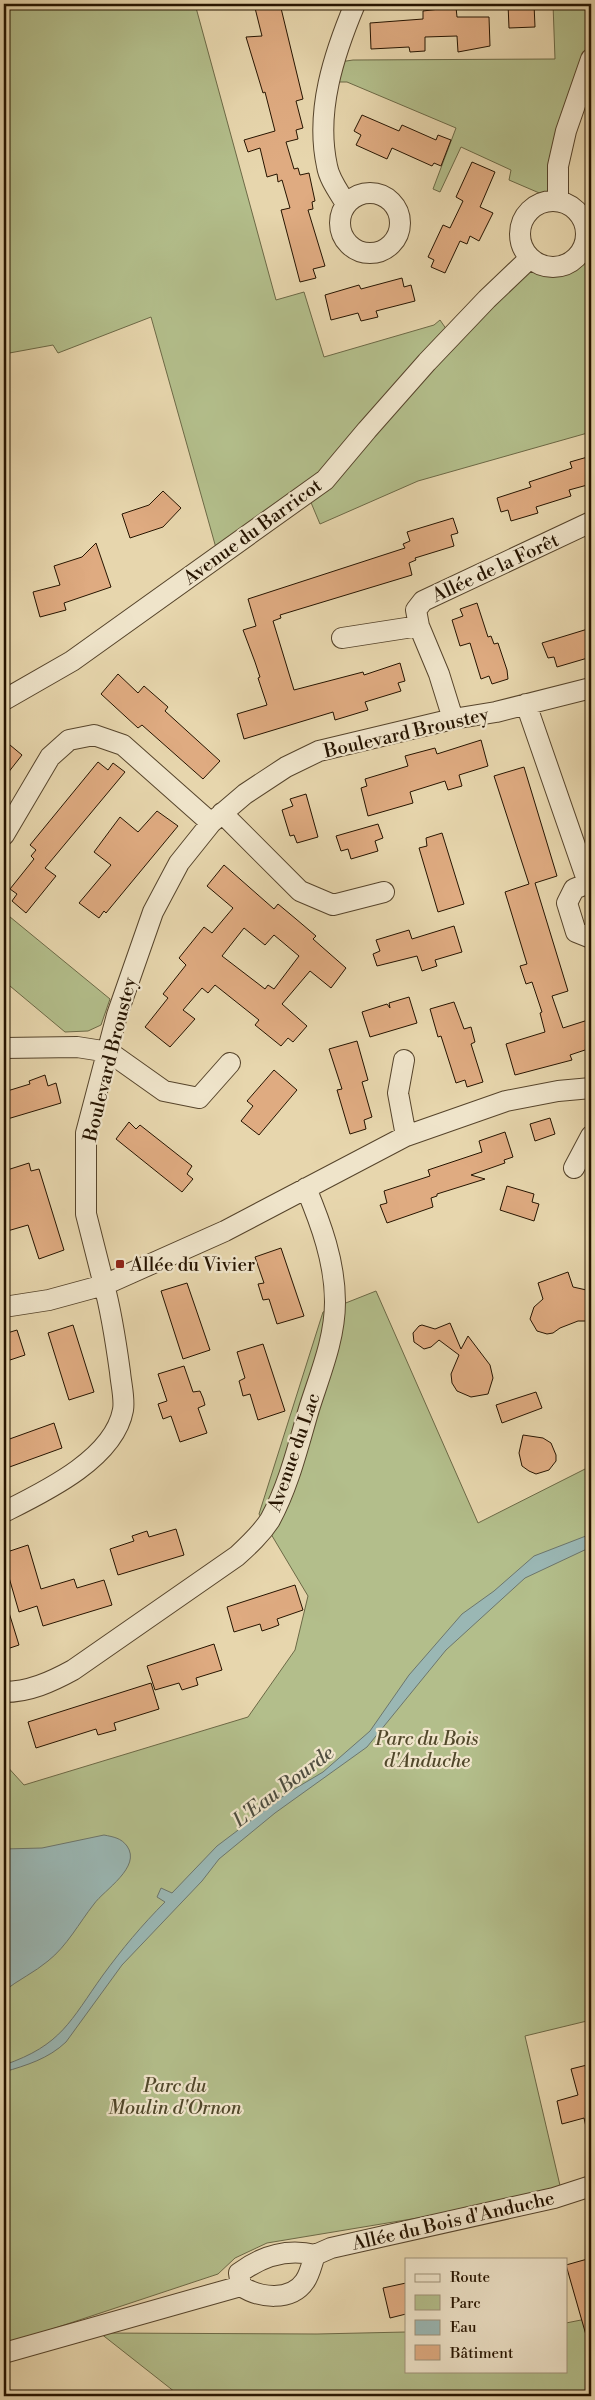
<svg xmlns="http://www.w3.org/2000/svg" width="595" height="2400" viewBox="0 0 595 2400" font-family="'Libre Bodoni',serif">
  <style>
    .green { fill: #b3be8b; stroke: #6c6946 }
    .water { fill: #9ab7b4; stroke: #6c766c }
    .building { fill: #dfab81; stroke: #261400; fill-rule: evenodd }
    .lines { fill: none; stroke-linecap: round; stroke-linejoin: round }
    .minor-casing { stroke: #56442b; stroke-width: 22 }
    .minor { stroke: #efe4ca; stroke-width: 20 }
    .poi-dot { fill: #8f2418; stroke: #efe4ca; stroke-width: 2 }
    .labels { text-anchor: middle; stroke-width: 4.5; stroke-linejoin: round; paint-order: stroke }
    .street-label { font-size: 19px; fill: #261400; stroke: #efe4ca }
    .poi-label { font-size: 19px; fill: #261400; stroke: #efe4ca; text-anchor: start }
    .park-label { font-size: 19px; font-style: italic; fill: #50472a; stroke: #efe4ca }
    .water-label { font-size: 20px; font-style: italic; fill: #4f4d3f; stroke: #efe4ca }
  </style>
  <rect width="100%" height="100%" fill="#e7d6ad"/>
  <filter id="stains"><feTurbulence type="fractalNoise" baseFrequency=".004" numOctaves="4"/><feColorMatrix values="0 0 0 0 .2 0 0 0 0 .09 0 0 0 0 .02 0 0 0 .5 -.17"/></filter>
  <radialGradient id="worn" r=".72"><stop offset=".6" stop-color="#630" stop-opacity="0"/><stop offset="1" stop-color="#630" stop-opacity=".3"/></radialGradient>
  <!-- green -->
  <path class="green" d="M4 4H195L276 300 304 292 324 357 434 325 440 320 451 336 530 258C549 271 567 268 582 251L591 253V432L418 481 320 524 307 493 218 555 151 317 58 353 53 345 4 354Z
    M553 4H591V59L558 201 509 180 511 170 461 147 440 192 433 189 456 128 347 82H329L333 63 353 60 555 59Z
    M4 912 110 999 101 1025 88 1031 65 1032 4 981Z
    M376 1291 478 1523 591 1466V2020L525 2036 562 2194 267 2243 235 2258 218 2274 4 2345V1763L24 1785 248 1717 295 1650 308 1596 259 1514 323 1312Z
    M591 2318V2396H180L100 2333 317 2334 406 2332V2371H566V2323Z"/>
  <!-- water -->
  <path class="water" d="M591 1534V1547L525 1578 446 1650 367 1747 275 1813 219 1859 202 1881 122 1965 66 2042C48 2059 27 2065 4 2072V2065C62 2045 70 2021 103 1975 122 1949 142 1925 165 1902L157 1897 161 1888 172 1893 217 1846 286 1794 323 1772 370 1731 409 1675 462 1614 494 1591 534 1556Z
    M104 1835C114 1837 121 1838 127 1846 142 1867 104 1890 94 1904 79 1923 67 1946 48 1961 35 1972 18 1980 4 1991V1849L42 1848Z"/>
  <!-- building -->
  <path class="building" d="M254 4H280L303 99 296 101 303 128 296 130 298 139 286 142 294 169 298 168 300 175 309 173 315 201 312 202 313 209 308 210 325 266 313 269 316 278 300 282 281 210 290 208 282 180 278 182 277 174 267 177 260 148 248 152 244 140 275 131 265 92 263 93 246 37 262 36Z
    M508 4H534L535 27 509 28Z
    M456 7 457 17H489L490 46 458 52 457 36 425 37V51L410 52 409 47 371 49 370 23 423 19V11Z
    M362 115 399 131 402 125 436 140 438 135 451 140 441 166 434 163 432 166 392 148 387 159 356 145 361 135 354 131Z
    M472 162 495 172 480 207 493 213 479 241 470 236 467 244 460 241 445 273 431 267 434 260 428 257 443 225 450 228 463 201 456 197Z
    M402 278 404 287 411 285 415 301 376 311 378 317 361 321 358 313 331 320 325 295 359 285 361 289Z
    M591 456V484L569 490 571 496 536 507 538 513 511 521 508 510 501 512 497 498 531 487 529 482 572 468 570 462Z
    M163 491 181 508 163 527 130 538 122 514 149 505Z
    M453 518 458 533 451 535 454 546 415 558 416 560 409 563 412 575 280 615 281 618 273 621 294 690 363 672 364 675 400 663 405 681 398 683 401 691 365 702 368 710 335 720 333 712 244 739 237 714 267 705 258 678 260 677 255 662 243 630 256 626 248 599 405 548 403 544 410 541 407 532Z
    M96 543 111 587 64 603 66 610 40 617 33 592 60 585 54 566 82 557Z
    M477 603 488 637 491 636 494 644 498 643 507 670 508 679 492 684 489 676 481 679 470 643 460 646 452 620 463 616 460 609Z
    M591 628V657L557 667 554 657 548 658 542 643Z
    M118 674 138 693 144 686 168 707 165 711 220 761 203 779 142 725 138 728 101 694Z
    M4 740 22 755 4 778Z
    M481 740 488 766 459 775 462 786 448 790 445 781 410 792 413 803 368 816 361 788 367 786 365 779 408 766 405 756 435 748 437 754Z
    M98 762 108 770 113 763 125 772 45 868 56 876 26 913 12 901 17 894 10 889 34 859 31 856 36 850 30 845Z
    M524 767 557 876 535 883 568 991 552 996 563 1028 591 1019V1048L570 1055 572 1060 515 1075 506 1044 545 1032 540 1013 542 1012 532 982 526 984 520 966 527 964 505 892 529 884 494 776Z
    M306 794 318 837 297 843 294 835 290 836 282 810 293 806 290 799Z
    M157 811 178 826 106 913 104 911 99 918 79 903 111 865 94 852 120 817 138 832Z
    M378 824 383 838 375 841 378 851 351 859 348 849 341 851 336 836Z
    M442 833 464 904 438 912 419 848 427 846 426 838Z
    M224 865 274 909 278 904 296 919 316 936 313 939 346 968 331 988 310 971 282 1004 307 1026 293 1042 288 1038 281 1046 255 1025 259 1020 215 985 208 993 202 988 183 1010 195 1019 170 1047 145 1027 168 998 163 994 186 965 179 958 204 927 212 933 233 908 207 886ZM244 928 265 945 274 935 299 956 274 989 268 985 265 989 222 956Z
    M454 926 462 952 435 960 437 966 422 971 417 956 377 966 373 954 380 951 376 940 409 930 412 939Z
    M409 997 417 1023 370 1037 362 1012 387 1004 390 1008 389 1003Z
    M454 1002 464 1029 471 1027 475 1042 471 1044 483 1082 467 1087 465 1080 456 1083 441 1036 438 1037 430 1009Z
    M357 1041 368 1080 362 1082 372 1117 364 1120 366 1129 350 1134 337 1090 342 1089 329 1049Z
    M274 1070 297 1090 259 1135 241 1121 253 1106 247 1101Z
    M45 1075 48 1086 56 1083 61 1103 4 1120V1092L30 1084 29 1081Z
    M550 1118 555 1134 535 1141 530 1124Z
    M129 1122 136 1129 140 1125 192 1166 187 1174 193 1179 182 1192 116 1139Z
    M505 1132 513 1157 504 1160 505 1163 471 1175 485 1179 437 1194V1196L431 1198 433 1207 387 1223 380 1205 387 1203 384 1191 430 1176 428 1170 482 1152 479 1141Z
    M29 1163 31 1171 39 1169 64 1250 39 1259 28 1225 4 1232V1171Z
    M507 1186 534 1194 532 1202 539 1204 534 1221 500 1210Z
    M281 1248 304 1316 277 1324 269 1299 263 1300 258 1284 264 1283 255 1257Z
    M568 1272 573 1287 591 1291V1321H578L560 1328 553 1333 547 1334 537 1331 530 1319 534 1307 543 1299 538 1283Z
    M187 1283 210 1350 183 1359 161 1291Z
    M450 1323 461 1349 468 1336 490 1365 493 1378 488 1394 471 1397 457 1391 452 1383 451 1374 459 1355 439 1340 431 1347 424 1349 414 1342 413 1333 419 1326 422 1325 435 1329Z
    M73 1325 94 1392 69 1400 48 1333Z
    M17 1330 25 1355 4 1362V1334Z
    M263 1344 285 1411 258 1420 250 1394 243 1396 241 1388 239 1381 245 1378 237 1352Z
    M184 1366 193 1392 200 1391 203 1398 205 1405 198 1408 207 1433 180 1442 171 1416 163 1419 158 1404 167 1401 158 1374Z
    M536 1392 542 1408 502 1423 496 1405Z
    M54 1423 62 1448 4 1469V1441Z
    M523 1435 543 1438 551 1443 556 1455V1461L549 1470 536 1474 529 1471 522 1466 519 1453Z
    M176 1529 184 1555 118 1575 110 1549 134 1541 132 1536 147 1531 149 1537Z
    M28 1545 41 1589 74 1579 77 1588 104 1580 112 1605 43 1626 37 1606 19 1612 8 1574 4 1575V1553Z
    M295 1585 303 1610 277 1619 279 1625 271 1628 262 1631 260 1624 234 1632 227 1607Z
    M4 1606H7L19 1645 4 1650Z
    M214 1644 222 1670 196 1678 198 1685 182 1690 179 1683 155 1690 147 1666Z
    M151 1683 159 1709 114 1723 116 1730 98 1735 96 1729 36 1748 28 1722Z
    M591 2064V2126L586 2127 584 2118 562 2124 557 2101 578 2095 571 2069Z
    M591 2258V2334L586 2335 566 2265Z
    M406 2283V2314L390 2318 383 2288Z"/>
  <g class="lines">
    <defs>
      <path id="minor" d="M340 223a30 30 0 1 1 60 0a30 30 0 1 1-60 0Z
        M520 234a33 33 0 1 1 66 0a33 33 0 1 1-66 0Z
        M558 201V166L566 131 591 59
        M346 204C339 192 329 179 327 166 315 111 334 54 355 4
        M342 638 419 626
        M591 688 496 712 453 719 319 751 286 767 245 794 211 823 179 863 153 912 117 1015 86 1133V1214L104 1285 225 1231 406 1136 506 1101 558 1091 591 1088
        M4 700 72 661 325 480 367 430 427 362 487 299 530 258
        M526 704 588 883
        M453 719 439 674 419 626 416 610 423 601 591 522
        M222 813 300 891 333 905 384 892
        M4 835 50 757 69 740 94 735 123 745 211 823
        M591 882 574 889 567 903 576 932 591 938
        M4 1048 77 1047 109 1052 164 1091 199 1098 230 1063
        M404 1060 398 1093 406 1136
        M574 1168 591 1136
        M4 1307 49 1300 104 1285C112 1314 116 1343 120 1372 121 1384 125 1399 123 1410 114 1459 44 1492 4 1512
        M4 1692C29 1692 51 1682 73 1670L237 1556C249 1545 261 1534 270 1520 289 1485 298 1446 309 1409 320 1374 335 1339 335 1302 335 1262 321 1224 306 1188
        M315 2255 331 2248 554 2198 591 2186
        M241 2286 239 2273C262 2256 287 2248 315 2255
        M4 2353 241 2286C259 2298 291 2302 305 2281 310 2274 312 2263 315 2255"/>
    </defs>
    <!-- minor casing -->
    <use href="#minor" class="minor-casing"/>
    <!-- minor -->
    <use href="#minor" class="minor"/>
  </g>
  <!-- markers -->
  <rect class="poi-dot" x="115" y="1259" width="10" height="10" rx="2.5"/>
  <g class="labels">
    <!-- street labels -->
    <g class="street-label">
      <text transform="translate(252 531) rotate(-36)" y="7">Avenue du Barricot</text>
      <text transform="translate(495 567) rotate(-25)" y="7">Allée de la Forêt</text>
      <text transform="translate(406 732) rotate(-13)" y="7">Boulevard Broustey</text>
      <text transform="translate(109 1059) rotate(-76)" y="7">Boulevard Broustey</text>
      <text transform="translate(293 1452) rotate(-71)" y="7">Avenue du Lac</text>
      <text transform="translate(453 2220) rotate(-13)" y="7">Allée du Bois d'Anduche</text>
    </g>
    <!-- poi labels -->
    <g class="poi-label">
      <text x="130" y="1271">Allée du Vivier</text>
    </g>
    <!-- park labels -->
    <g class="park-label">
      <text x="427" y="1745">Parc du Bois<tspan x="427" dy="22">d'Anduche</tspan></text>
      <text x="175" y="2092">Parc du<tspan x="175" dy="22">Moulin d'Ornon</tspan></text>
    </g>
    <!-- water labels -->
    <g class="water-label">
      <text transform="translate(283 1786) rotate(-37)" y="7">L'Eau Bourde</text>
    </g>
  </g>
  <!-- margin -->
  <rect width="595" height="2400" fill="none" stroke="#e7d6ad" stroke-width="20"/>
  <rect x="5" y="5" width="585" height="2390" fill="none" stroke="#261400" stroke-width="2.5"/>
  <rect x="10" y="10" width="575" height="2380" fill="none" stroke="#261400"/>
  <!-- legend -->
  <rect x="405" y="2258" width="162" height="115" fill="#efe4ca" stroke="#9f9179"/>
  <rect x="415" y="2274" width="25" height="8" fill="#efe4ca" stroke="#9f9179"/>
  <text x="450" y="2282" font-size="15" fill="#261400">Route</text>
  <rect x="415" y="2295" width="25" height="15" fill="#b3be8b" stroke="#9f9179"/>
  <text x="450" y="2308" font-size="15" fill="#261400">Parc</text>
  <rect x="415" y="2320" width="25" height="15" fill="#9ab7b4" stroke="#9f9179"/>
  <text x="450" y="2332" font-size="15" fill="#261400">Eau</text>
  <rect x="415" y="2345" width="25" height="15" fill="#dfab81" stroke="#9f9179"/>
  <text x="450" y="2358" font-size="15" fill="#261400">Bâtiment</text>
  <rect width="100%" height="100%" filter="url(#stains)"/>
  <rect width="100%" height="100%" fill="url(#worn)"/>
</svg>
